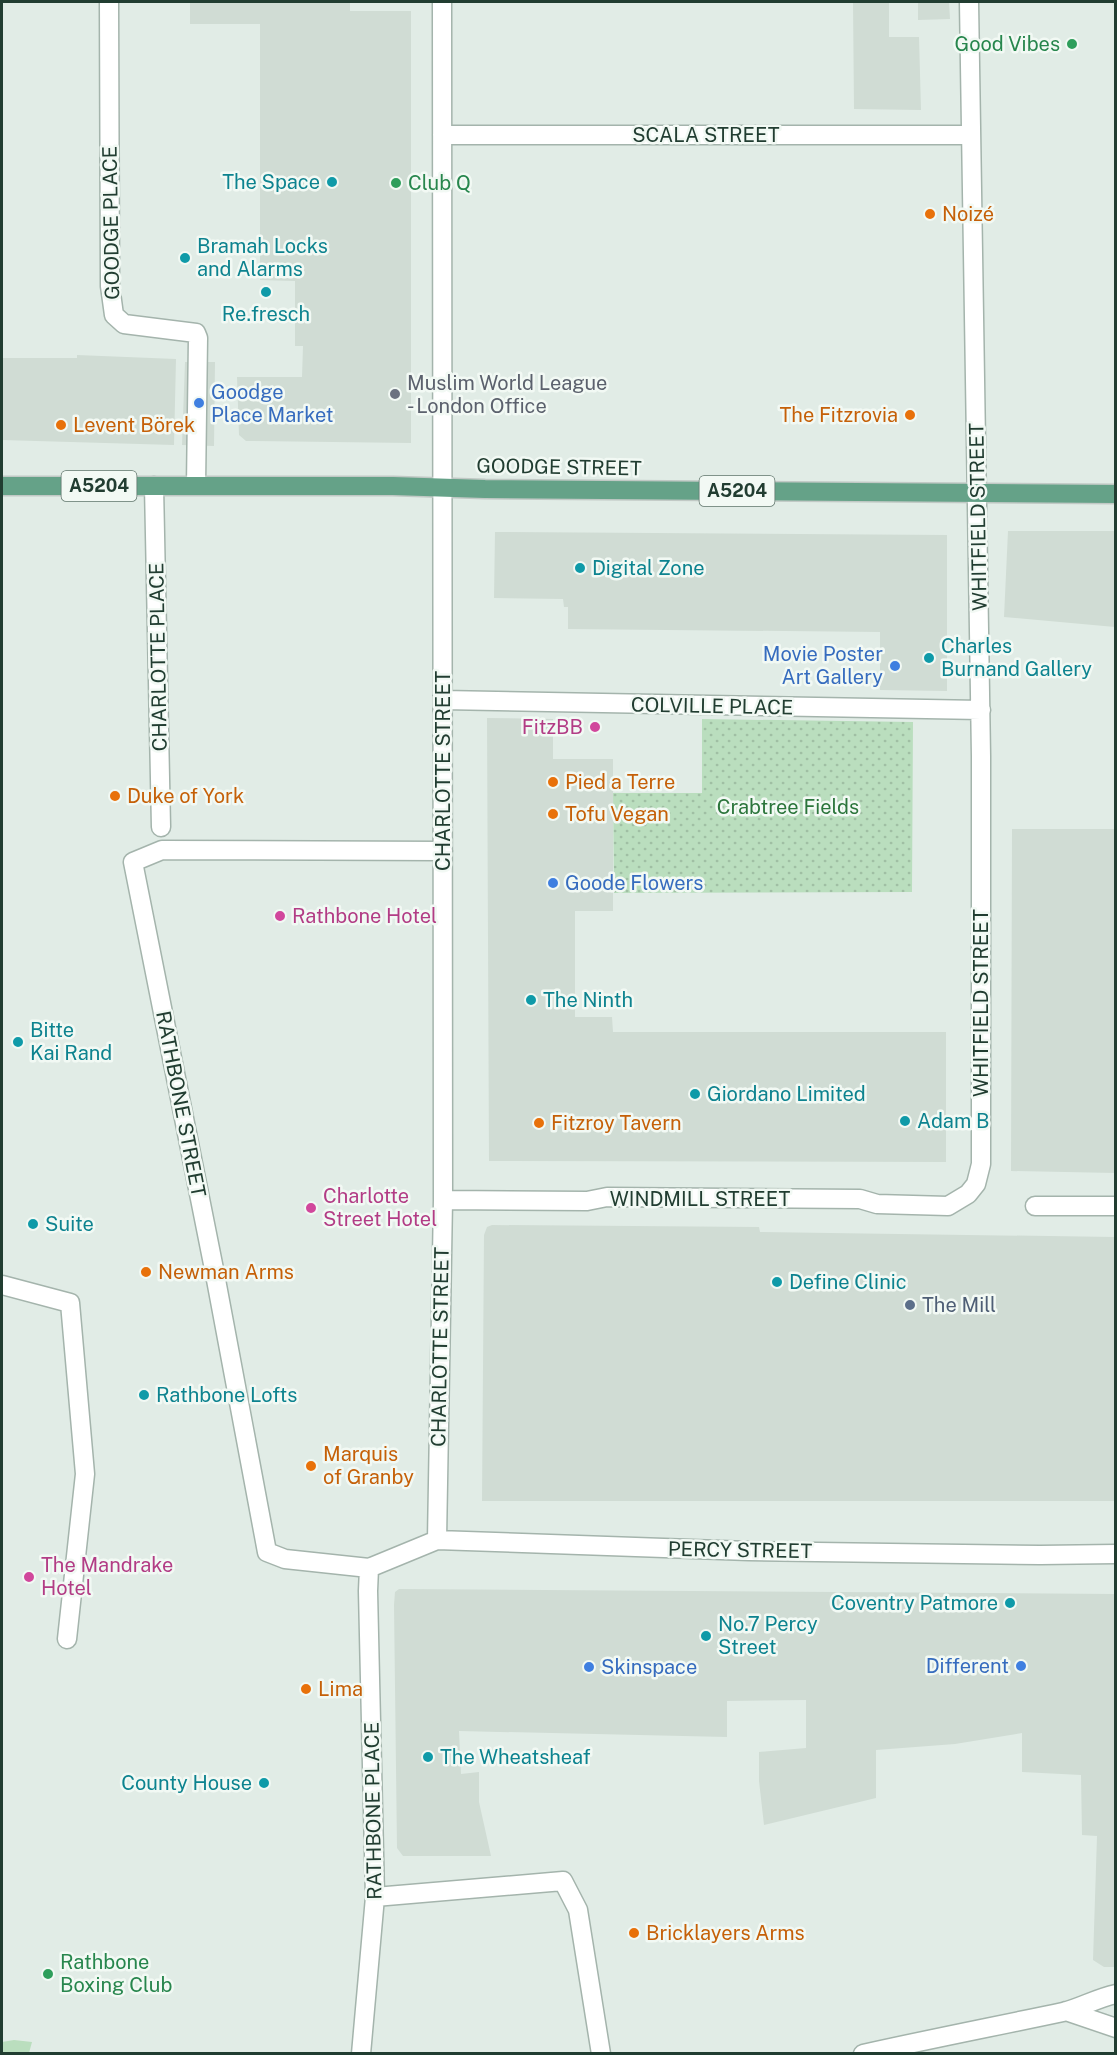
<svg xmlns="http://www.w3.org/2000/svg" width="1117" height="2055" viewBox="0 0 1117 2055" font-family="'Public Sans',sans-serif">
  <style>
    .built { fill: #d0dcd4 }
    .green { fill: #badebe }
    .park { fill: url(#park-dots) }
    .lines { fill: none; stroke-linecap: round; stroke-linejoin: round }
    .minor-casing { stroke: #a4b4ac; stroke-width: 21 }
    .major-casing { stroke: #c1c9c5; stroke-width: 21 }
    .minor { stroke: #fff; stroke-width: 18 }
    .major { stroke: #65a288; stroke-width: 18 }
    .leisure-dot { fill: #2e9e5b; stroke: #f2f9f4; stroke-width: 2 }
    .culture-dot { fill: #0f9aa8; stroke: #f2f9f4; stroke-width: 2 }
    .food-dot { fill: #e8710a; stroke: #f2f9f4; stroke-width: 2 }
    .worship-dot { fill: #6b7280; stroke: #f2f9f4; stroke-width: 2 }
    .shop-dot { fill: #3f7fe0; stroke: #f2f9f4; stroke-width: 2 }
    .hotel-dot { fill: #d1479c; stroke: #f2f9f4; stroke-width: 2 }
    .service-dot { fill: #5c6f8a; stroke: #f2f9f4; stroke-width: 2 }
    .labels { text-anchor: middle; stroke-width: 5; stroke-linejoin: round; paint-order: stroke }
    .shield { fill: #f2f9f4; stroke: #60756c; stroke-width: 1.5 }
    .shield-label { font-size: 18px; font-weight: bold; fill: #213d31 }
    .leisure-label { font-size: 20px; fill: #27864d; stroke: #f2f9f4; text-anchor: start }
    .street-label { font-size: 20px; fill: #213d31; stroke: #f2f9f4 }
    .culture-label { font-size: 20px; fill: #0d838f; stroke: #f2f9f4; text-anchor: start }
    .food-label { font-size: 20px; fill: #c56008; stroke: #f2f9f4; text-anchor: start }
    .worship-label { font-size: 20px; fill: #5b616d; stroke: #f2f9f4; text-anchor: start }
    .shop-label { font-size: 20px; fill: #366cbe; stroke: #f2f9f4; text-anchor: start }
    .hotel-label { font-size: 20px; fill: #b23c85; stroke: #f2f9f4; text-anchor: start }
    .park-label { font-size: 20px; fill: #2b753b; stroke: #f2f9f4 }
    .service-label { font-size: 20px; fill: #4e5e75; stroke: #f2f9f4; text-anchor: start }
  </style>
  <defs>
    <pattern id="park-dots" width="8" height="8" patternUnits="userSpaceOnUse" patternTransform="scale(1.5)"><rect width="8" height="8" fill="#badebe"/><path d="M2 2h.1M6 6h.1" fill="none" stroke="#a0bfa4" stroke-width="1.8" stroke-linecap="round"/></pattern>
  </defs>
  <rect width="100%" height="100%" fill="#e1ece6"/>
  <!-- built -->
  <path class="built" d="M190 2H350V11H411V443L246 441 239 435 237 377H302L303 346H295V281L260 280V24H190Z
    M853 2H889V37H919L921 110 854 109Z
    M918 2H949L950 19 918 20Z
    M77 355 176 359 174 445 2 440V358H77Z
    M185 362H215L214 446 182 445Z
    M1008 531H1115V627L1004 617Z
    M495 532 947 535V691L880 690V632L568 629V607H564L563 599 494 598Z
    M487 718 553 719V759H613V911H575V1017H612L613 1032H946V1162L489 1161Z
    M1012 829H1115V1173L1011 1171Z
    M492 1225 759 1227 760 1232 1115 1237V1501H482L484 1235 487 1227Z
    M399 1589 1115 1594V1967H1104L1093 1960 1097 1836 1082 1835 1081 1775 1022 1772V1733L955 1744 876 1750V1798L764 1825 759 1781V1752L806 1748V1700L727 1701V1737L459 1731 461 1774 479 1772V1802L491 1856H403L397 1848 394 1605 395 1592Z"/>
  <!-- green -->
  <path class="green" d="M14 2040 32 2042 29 2053H2V2042Z"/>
  <!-- park -->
  <path class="park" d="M702 719 913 722 912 892 614 893 613 793H702Z"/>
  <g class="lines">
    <defs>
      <path id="minor" d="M109 2 110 286 114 315 124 324 196 333 198 338 196 485
        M442 135H971
        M154 486 161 827
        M443 700 981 710
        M443 851 162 850 133 862 214 1269 267 1552 285 1559 369 1568 437 1540 749 1551 1040 1555 1116 1554
        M443 1200 587 1201 607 1197 860 1199 877 1204 948 1206 968 1194 976 1184 981 1164V756L969 2
        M1035 1206H1116
        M2 1285 70 1303 85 1474 67 1639
        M437 1540 443 1200 442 2
        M375 1897 563 1881 578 1910 601 2054
        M1066 2011 1116 2028
        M361 2054 375 1897 368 1591 369 1568
        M863 2054C930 2039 997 2026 1063 2012 1080 2008 1097 1998 1116 1994"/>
      <path id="major" d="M2 486H393L485 489 1116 494"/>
    </defs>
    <!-- minor casing -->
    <use href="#minor" class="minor-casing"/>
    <!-- major casing -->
    <use href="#major" class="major-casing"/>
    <!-- minor -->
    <use href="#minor" class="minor"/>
    <!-- major -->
    <use href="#major" class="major"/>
  </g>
  <!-- markers -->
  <g class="leisure-dot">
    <circle cx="1072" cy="44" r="6"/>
    <circle cx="396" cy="183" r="6"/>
    <circle cx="48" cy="1974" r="6"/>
  </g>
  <g class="culture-dot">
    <circle cx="332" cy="182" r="6"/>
    <circle cx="185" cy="258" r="6"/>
    <circle cx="266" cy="292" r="6"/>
    <circle cx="580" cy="568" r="6"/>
    <circle cx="929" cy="658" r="6"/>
    <circle cx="531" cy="1000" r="6"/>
    <circle cx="18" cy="1042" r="6"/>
    <circle cx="695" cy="1094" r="6"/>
    <circle cx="905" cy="1121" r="6"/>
    <circle cx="33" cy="1224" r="6"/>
    <circle cx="777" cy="1282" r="6"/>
    <circle cx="144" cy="1395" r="6"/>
    <circle cx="1010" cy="1603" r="6"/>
    <circle cx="706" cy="1636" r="6"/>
    <circle cx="428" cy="1757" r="6"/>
    <circle cx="264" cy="1783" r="6"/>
  </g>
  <g class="food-dot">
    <circle cx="930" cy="214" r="6"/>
    <circle cx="910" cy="415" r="6"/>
    <circle cx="61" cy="425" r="6"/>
    <circle cx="553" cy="782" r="6"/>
    <circle cx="115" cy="796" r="6"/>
    <circle cx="553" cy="814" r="6"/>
    <circle cx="539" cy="1123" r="6"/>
    <circle cx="146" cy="1272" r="6"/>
    <circle cx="311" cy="1466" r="6"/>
    <circle cx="306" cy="1689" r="6"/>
    <circle cx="634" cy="1933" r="6"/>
  </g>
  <circle class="worship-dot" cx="395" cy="394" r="6"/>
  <g class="shop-dot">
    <circle cx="199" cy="403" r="6"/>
    <circle cx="895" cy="666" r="6"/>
    <circle cx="553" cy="883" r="6"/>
    <circle cx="1021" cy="1666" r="6"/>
    <circle cx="589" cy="1667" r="6"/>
  </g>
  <g class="hotel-dot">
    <circle cx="595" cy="727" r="6"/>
    <circle cx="280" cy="916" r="6"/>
    <circle cx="311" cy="1208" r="6"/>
    <circle cx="29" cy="1577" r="6"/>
  </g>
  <circle class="service-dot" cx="910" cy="1305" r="6"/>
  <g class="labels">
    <!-- shield labels -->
    <g class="shield">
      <rect x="61.5" y="471" width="75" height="30" rx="4.5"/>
      <rect x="699.5" y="476" width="75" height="30" rx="4.5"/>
    </g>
    <g class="shield-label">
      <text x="99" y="492">A5204</text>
      <text x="737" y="497">A5204</text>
    </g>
    <!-- leisure labels -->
    <g class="leisure-label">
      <text x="1060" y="51" text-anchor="end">Good Vibes</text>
      <text x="408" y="190">Club Q</text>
      <text x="60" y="1969">Rathbone<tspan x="60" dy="23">Boxing Club</tspan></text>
    </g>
    <!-- street labels -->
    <g class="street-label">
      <text x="706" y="142">SCALA STREET</text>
      <text transform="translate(111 223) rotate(-91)" y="7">GOODGE PLACE</text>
      <text transform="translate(559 467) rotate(1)" y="7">GOODGE STREET</text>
      <text transform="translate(978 517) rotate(-91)" y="7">WHITFIELD STREET</text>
      <text transform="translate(158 657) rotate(-91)" y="7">CHARLOTTE PLACE</text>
      <text transform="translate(712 706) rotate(1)" y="7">COLVILLE PLACE</text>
      <text transform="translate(443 771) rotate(-90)" y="7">CHARLOTTE STREET</text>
      <text transform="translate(981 1003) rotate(-90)" y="7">WHITFIELD STREET</text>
      <text transform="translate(181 1104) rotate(79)" y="7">RATHBONE STREET</text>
      <text x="700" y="1206">WINDMILL STREET</text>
      <text transform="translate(440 1347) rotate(-89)" y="7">CHARLOTTE STREET</text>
      <text transform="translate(740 1550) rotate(1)" y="7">PERCY STREET</text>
      <text transform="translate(373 1811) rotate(-91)" y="7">RATHBONE PLACE</text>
    </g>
    <!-- culture labels -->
    <g class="culture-label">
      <text x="320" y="189" text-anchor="end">The Space</text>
      <text x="197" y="253">Bramah Locks<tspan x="197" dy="23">and Alarms</tspan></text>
      <text x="266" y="321" text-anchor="middle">Re.fresch</text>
      <text x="592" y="575">Digital Zone</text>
      <text x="941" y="653">Charles<tspan x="941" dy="23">Burnand Gallery</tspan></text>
      <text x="543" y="1007">The Ninth</text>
      <text x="30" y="1037">Bitte<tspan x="30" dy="23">Kai Rand</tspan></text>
      <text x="707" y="1101">Giordano Limited</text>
      <text x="917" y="1128">Adam B</text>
      <text x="45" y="1231">Suite</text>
      <text x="789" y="1289">Define Clinic</text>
      <text x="156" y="1402">Rathbone Lofts</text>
      <text x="998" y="1610" text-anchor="end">Coventry Patmore</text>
      <text x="718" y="1631">No.7 Percy<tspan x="718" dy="23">Street</tspan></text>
      <text x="440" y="1764">The Wheatsheaf</text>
      <text x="252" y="1790" text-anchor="end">County House</text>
    </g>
    <!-- food labels -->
    <g class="food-label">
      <text x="942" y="221">Noizé</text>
      <text x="898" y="422" text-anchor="end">The Fitzrovia</text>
      <text x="73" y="432">Levent Börek</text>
      <text x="565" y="789">Pied a Terre</text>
      <text x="127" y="803">Duke of York</text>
      <text x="565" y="821">Tofu Vegan</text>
      <text x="551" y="1130">Fitzroy Tavern</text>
      <text x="158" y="1279">Newman Arms</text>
      <text x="323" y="1461">Marquis<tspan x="323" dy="23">of Granby</tspan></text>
      <text x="318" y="1696">Lima</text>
      <text x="646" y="1940">Bricklayers Arms</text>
    </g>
    <!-- worship labels -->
    <g class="worship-label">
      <text x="407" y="390">Muslim World League<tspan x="407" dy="23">- London Office</tspan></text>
    </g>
    <!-- shop labels -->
    <g class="shop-label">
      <text x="211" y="399">Goodge<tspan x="211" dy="23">Place Market</tspan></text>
      <text x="883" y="661" text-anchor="end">Movie Poster<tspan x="883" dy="23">Art Gallery</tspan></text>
      <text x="565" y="890">Goode Flowers</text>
      <text x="1009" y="1673" text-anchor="end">Different</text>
      <text x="601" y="1674">Skinspace</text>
    </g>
    <!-- hotel labels -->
    <g class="hotel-label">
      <text x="583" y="734" text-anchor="end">FitzBB</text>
      <text x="292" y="923">Rathbone Hotel</text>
      <text x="323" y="1203">Charlotte<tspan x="323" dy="23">Street Hotel</tspan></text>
      <text x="41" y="1572">The Mandrake<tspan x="41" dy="23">Hotel</tspan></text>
    </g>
    <!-- park labels -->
    <g class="park-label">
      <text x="788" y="814">Crabtree Fields</text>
    </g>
    <!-- service labels -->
    <g class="service-label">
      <text x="922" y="1312">The Mill</text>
    </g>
  </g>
  <!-- border -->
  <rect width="1117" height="2055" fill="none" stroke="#213d31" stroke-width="6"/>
</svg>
